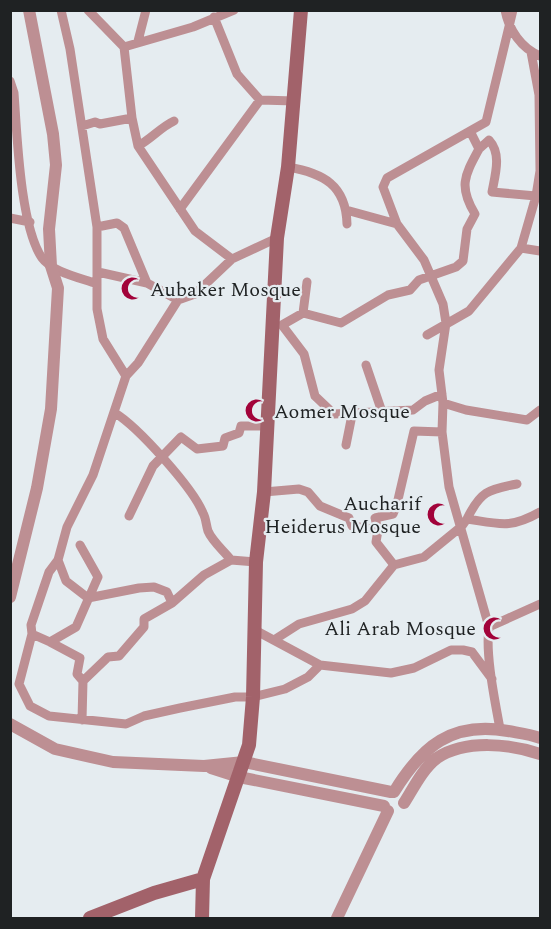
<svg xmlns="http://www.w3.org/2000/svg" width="551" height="929" viewBox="0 0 551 929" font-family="Spectral,serif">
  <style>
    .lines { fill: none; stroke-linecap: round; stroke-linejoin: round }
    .minor { stroke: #bd8f93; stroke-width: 9 }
    .tertiary { stroke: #bd8f93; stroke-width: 12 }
    .secondary { stroke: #a2626a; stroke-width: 14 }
    .labels { text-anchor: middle; stroke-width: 4.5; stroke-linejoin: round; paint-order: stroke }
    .poi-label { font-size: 20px; fill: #1f2223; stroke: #e5ecf0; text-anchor: start }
  </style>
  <rect width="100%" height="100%" fill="#e5ecf0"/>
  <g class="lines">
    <!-- minor -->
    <path class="minor" d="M61 10 70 49 97 227V309L103 339 126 376 93 475 67 527 58 560 49 572 31 625 32 634 19 684 30 706 49 716 126 724 144 716 180 708 235 697H253L285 689 308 677 320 665
      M88 10 124 47 132 118 138 146 195 231 232 259 277 238
      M505 10C509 30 521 48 540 56
      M214 17 237 74 260 100 295 101
      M138 41 146 10
      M124 47 193 27 234 10
      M10 81 14 93C17 133 20 226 42 258 52 272 81 278 97 284
      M82 126 95 122 100 124 132 118
      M138 146C151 139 161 127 174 121
      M479 149 489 140C502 154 495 175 492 192L536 196
      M288 167C323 173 346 185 347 224
      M180 209 260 100
      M346 210 397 224
      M10 218 30 222
      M97 227 117 223 124 228 147 283 178 300
      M521 248 540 251
      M98 272 147 283
      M303 313 307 282
      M427 335 469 311 521 248 536 196 540 171 539 95 531 52
      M366 365 382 412
      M126 376 138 363 178 300 195 294 232 259
      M442 394 425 401 413 410 334 414 315 396 304 354 282 325 303 313 341 323 388 295 410 290 419 280 456 267 463 261 467 229 475 214C458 186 465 175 479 149L471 133
      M443 403 466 410 527 420 540 410
      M115 413C138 427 193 488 203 513 206 518 206 525 208 531 212 541 224 551 231 560
      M346 445 352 415
      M264 492 299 489 308 492 320 506 349 518 352 526 378 530 375 518 393 514 397 504 414 431 442 432
      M129 516 153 466 181 437 197 449 223 446 225 438 239 433 241 426H268
      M467 519C480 492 488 489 517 484
      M378 530 376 542 394 565
      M58 560 66 581 88 598 139 588 154 587 167 592 172 603
      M489 627 540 604
      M253 629 320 665 391 673 414 668 451 650H463L472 652 492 679
      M32 634 50 642 76 627 98 577 80 545
      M274 640 299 624 352 609 365 601 394 565 424 557 462 526 467 519C500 524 510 529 540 512
      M50 642 80 658 77 674 83 681 82 720
      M83 681 108 657 119 656 144 627V619L172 603 204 575 231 560 256 562
      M500 729C495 701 485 654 489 627L449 487 442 432 443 403 439 370 446 323 443 304 424 260 397 224 383 187 387 178 486 122 513 10"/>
    <!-- tertiary -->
    <path class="tertiary" d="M10 597 37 488 51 409 58 288 51 266 49 229 56 165 53 134 29 10
      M10 724 55 749 113 762 204 766 244 762 391 792
      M211 768 239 777 384 806
      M394 792C422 746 452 721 508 731 519 733 530 734 540 738
      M404 803C413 789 423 768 437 758 466 739 510 744 540 754
      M337 918 388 811"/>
    <!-- secondary -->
    <path class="secondary" d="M90 918 154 893 203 879
      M202 918 203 879 249 745 253 697 256 562 264 492 277 238 288 167 301 10"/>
  </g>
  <!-- icons -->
  <defs>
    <symbol id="mosque-bare" viewBox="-9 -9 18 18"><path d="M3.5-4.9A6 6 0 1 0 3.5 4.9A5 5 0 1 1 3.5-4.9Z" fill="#a2033a" stroke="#e5ecf0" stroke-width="2.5" paint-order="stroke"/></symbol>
  </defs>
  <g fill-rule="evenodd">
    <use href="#mosque-bare" x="116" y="272" width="33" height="33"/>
    <use href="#mosque-bare" x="240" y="394" width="33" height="33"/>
    <use href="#mosque-bare" x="422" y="498" width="33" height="33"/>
    <use href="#mosque-bare" x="478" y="612" width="33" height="33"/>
  </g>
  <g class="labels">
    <!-- poi labels -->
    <g class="poi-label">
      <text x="150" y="296">Aubaker Mosque</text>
      <text x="274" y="418">Aomer Mosque</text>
      <text x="421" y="510" text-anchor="end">Aucharif<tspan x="421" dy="23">Heiderus Mosque</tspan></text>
      <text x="476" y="635" text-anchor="end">Ali Arab Mosque</text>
    </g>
  </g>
  <!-- border -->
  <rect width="551" height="929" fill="none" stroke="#1f2223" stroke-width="24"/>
</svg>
